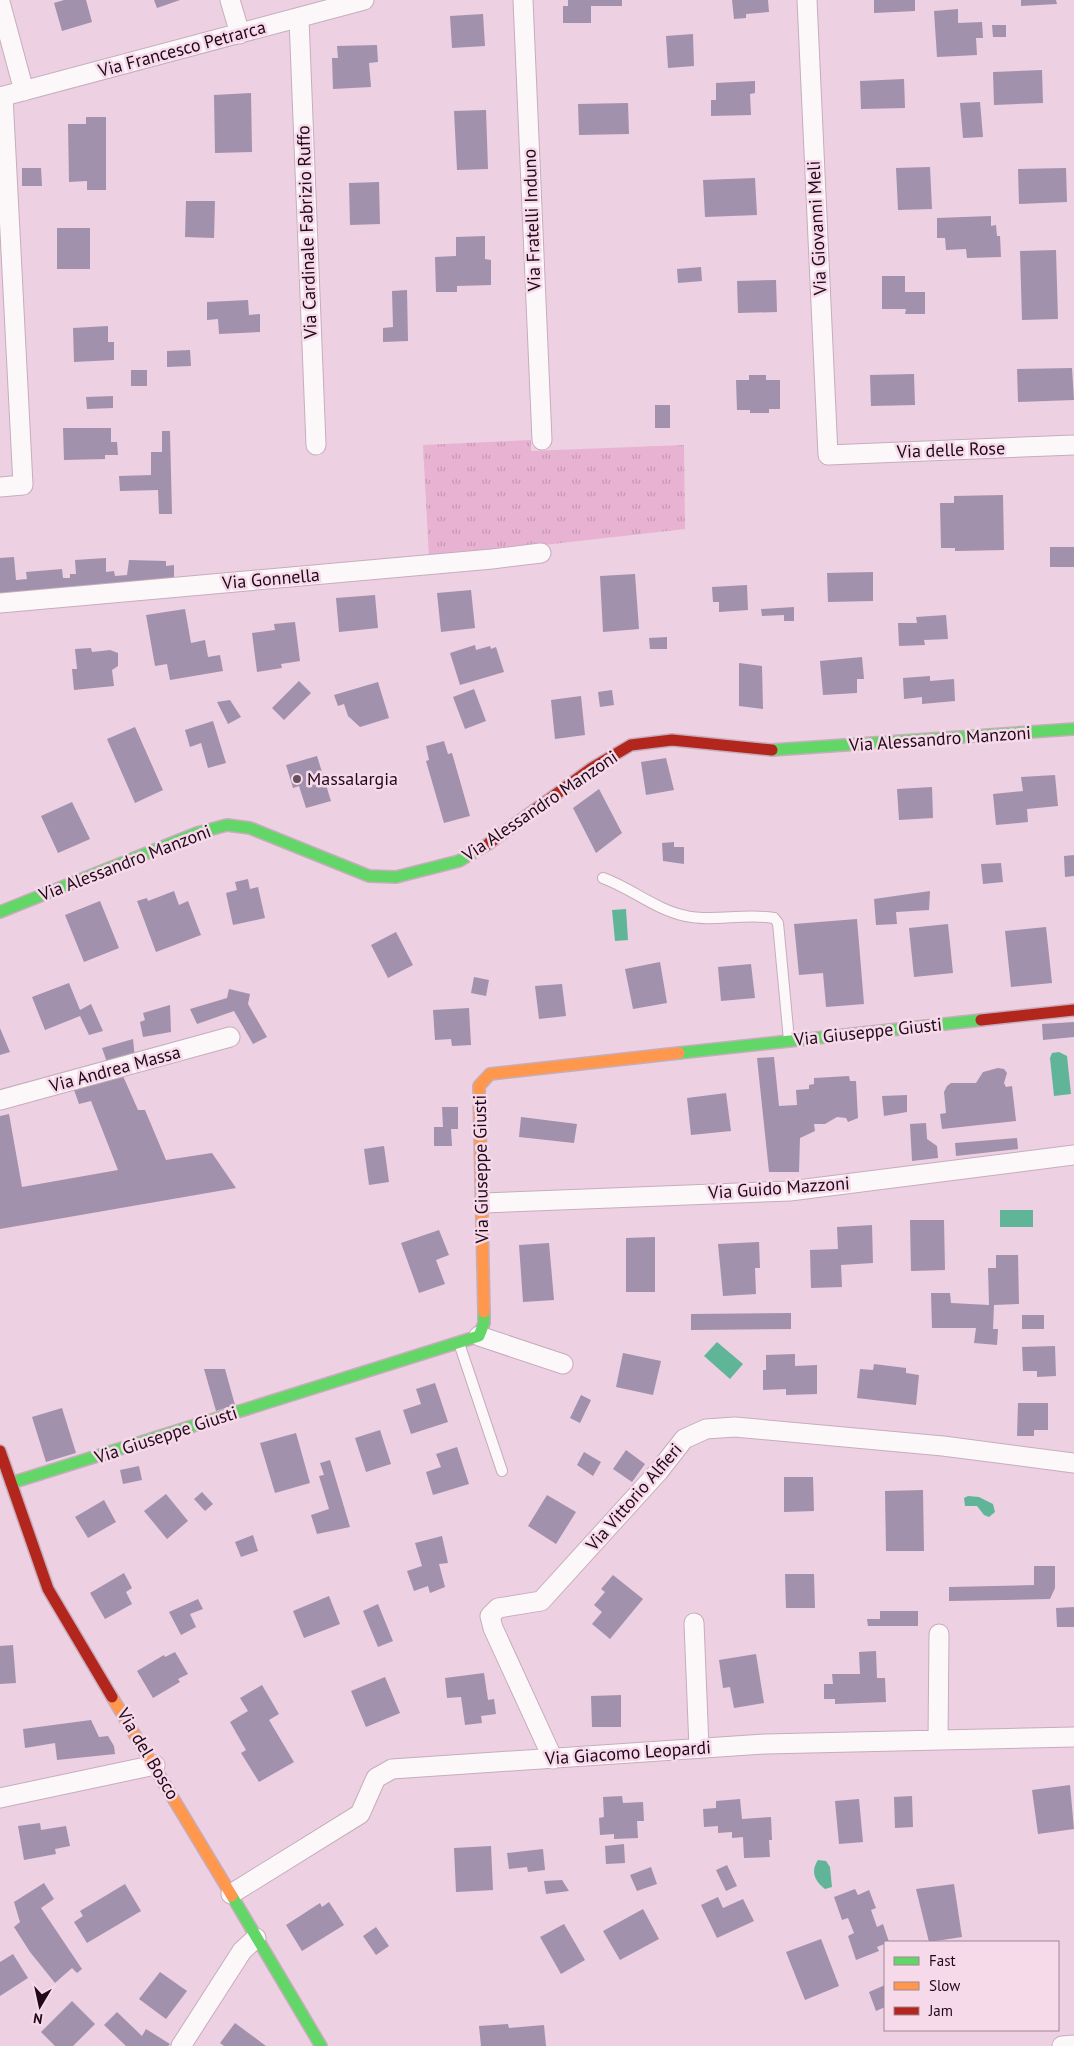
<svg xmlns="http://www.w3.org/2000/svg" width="1074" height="2046" viewBox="0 0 1074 2046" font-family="'PT Sans',sans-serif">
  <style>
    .grass { fill: url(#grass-tufts) }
    .water { fill: #60b598 }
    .building { fill: #a191ad }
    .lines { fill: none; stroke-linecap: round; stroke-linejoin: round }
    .lane-casing { stroke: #c6adbc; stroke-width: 12 }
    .street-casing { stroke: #c6adbc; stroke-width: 21 }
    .fast-casing { stroke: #c6adbc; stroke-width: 14 }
    .slow-casing { stroke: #c6adbc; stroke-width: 14 }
    .jam-casing { stroke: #c6adbc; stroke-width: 14 }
    .lane { stroke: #fcf8fa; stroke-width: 10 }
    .street { stroke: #fcf8fa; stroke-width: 19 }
    .fast { stroke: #63d668; stroke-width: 11 }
    .slow { stroke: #ff974d; stroke-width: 11 }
    .jam { stroke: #b3261e; stroke-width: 11 }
    .poi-dot { fill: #684f5f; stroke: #f6daea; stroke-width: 2 }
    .labels { text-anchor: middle; stroke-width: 5; stroke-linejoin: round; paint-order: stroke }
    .street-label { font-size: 18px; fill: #210919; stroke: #f6daea }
    .poi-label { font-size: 18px; fill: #210919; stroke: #f6daea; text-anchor: start }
  </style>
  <defs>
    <pattern id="grass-tufts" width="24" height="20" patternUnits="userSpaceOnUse" patternTransform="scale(1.25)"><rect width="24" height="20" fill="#e8b2d2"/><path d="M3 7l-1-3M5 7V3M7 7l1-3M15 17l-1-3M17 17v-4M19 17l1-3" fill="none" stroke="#c798b4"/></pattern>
  </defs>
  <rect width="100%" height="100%" fill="#edd0e1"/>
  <!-- grass -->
  <path class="grass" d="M531 440V451L684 445 685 529 429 558 423 445Z"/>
  <!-- water -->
  <path class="water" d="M626 909 628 940 615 941 612 910Z
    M1059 1052 1067 1056 1071 1094 1054 1096 1050 1058 1052 1053Z
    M1000 1210H1033V1227H1000Z
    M717 1342 743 1364 730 1379 704 1356Z
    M968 1496 979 1497 993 1504 995 1512 989 1517 984 1515 977 1506H965L964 1498Z
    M818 1860 826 1861 830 1867 832 1887 825 1889C815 1881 810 1872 818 1860Z"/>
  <!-- building -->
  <path class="building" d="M64 0H86L92 22 62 31 54 3Z
    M154 0H180L157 8Z
    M568 0H622V6H591V23H563V6H568Z
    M732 0H768L769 12 746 14V18L734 19Z
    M874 0H915V11L874 13Z
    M1021 0H1056L1057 4 1021 6Z
    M958 9V23L982 22 983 38H976L977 55 937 57 934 11Z
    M483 14 485 46 452 48 450 16Z
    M992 25H1006V37H993Z
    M693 34 694 66 668 68 666 36Z
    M377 45 378 62 369 63 371 87 333 89 332 58H338L337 46Z
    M1042 70 1043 103 994 105 993 72Z
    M904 79 905 108 861 109 860 81Z
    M755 81V93L750 94 751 115 711 116V100H716V83Z
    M251 93 252 152 215 153 214 95Z
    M980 102 983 137 963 138 960 103Z
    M628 103 629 134 579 135 578 104Z
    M486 110 488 169 457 170 454 111Z
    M86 117H106V190H87V181L69 182 68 124H86Z
    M930 167 932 209 898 210 896 168Z
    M22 168H41L42 186H22Z
    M1066 168 1067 202 1019 204 1018 169Z
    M755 178 757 215 705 217 703 180Z
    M379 182 380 224 350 225 349 183Z
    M186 201H215L214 238 185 237Z
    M991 216V226L996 225 997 236H1000L1001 257 967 258 966 249 946 250 945 238H937V218Z
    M57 228H90V269H57Z
    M485 236V259L491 260V285L457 286V292H436L435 257 456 256V237Z
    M1056 250 1058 319 1022 320 1020 251Z
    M701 267 702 281 678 283 677 269Z
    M882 276H905V292H925V314H905L906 309H882Z
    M776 280 777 312 738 313 737 281Z
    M407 290 408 341 383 342V328L393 327 392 291Z
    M248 300 249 315 260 314V332L219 334 218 319 207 320V302Z
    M108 326V342H114V360L74 362 73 328Z
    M190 350 191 366 167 367V351Z
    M1072 368 1074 400 1018 402 1017 369Z
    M131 370H147V386H131Z
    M914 374 915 405 871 406 870 375Z
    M749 375H766V380H780V409H769V413H750V410H737L736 380H749Z
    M113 396V408L87 409 86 397Z
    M655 405H670V428H655Z
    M63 428H111V442H117L118 455H105V459L64 460Z
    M162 431H170L172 514H159L158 490 120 491 119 476 151 475V452H162Z
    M1003 495 1004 550 955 551V548H941L940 503H954V496Z
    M1050 547H1074V567H1050Z
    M14 557 16 580 27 579 26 572 62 569 63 578H70V574H76L75 560 106 558V572L114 571 115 576 127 575 129 560 166 561V566L174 565V579L0 595V558Z
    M873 572V601L828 602 827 573Z
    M635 574 639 629 603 632 600 576Z
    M747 585 748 610 719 612V602H713L712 587Z
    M471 590 475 628 441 632 437 593Z
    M375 595 378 628 339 632 336 598Z
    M794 607V621H784V615L762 616 761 609Z
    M185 609 191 643 205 640 208 657 220 655 223 671 170 680 167 664 155 666 146 615Z
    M946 615 948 639 924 640 925 645 899 646 898 623H917L916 617Z
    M295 622 300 661 281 664 282 668 257 672 252 633 275 630 274 624Z
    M667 637V649H650L649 638Z
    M475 645 476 650 490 646 491 649 496 647 504 672 460 685 450 653Z
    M91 648 92 652 110 650 118 653V666L112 670 114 686 74 690 72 669H77L75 649Z
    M862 657 864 679H857V693L823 695 820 661Z
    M739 663 762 666 763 709 739 706Z
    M930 676V681L954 679 955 701 922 704V697L904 699 903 678Z
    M299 681 311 693 284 720 272 708Z
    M378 682 389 718 360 727 348 716 344 704 338 706 334 695Z
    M474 689 486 721 465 729 453 697Z
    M612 690 614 705 600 707 598 692Z
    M581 696 585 735 555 739 551 700Z
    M230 700 241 717 228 724 217 702Z
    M213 721 226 763 208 768 201 743 190 747 185 730Z
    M135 727 163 790 135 803 107 739Z
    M444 741 448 754 452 753 470 816 444 823 426 761 429 760 426 746Z
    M317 756 331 801 306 808 299 786 293 788 286 765Z
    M666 758 674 790 646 795 641 762Z
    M1055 775 1058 806 1027 809 1028 822 996 825 993 794 1023 791 1021 777Z
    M932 787 933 818 899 820 897 789Z
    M599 789 622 833 596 853 573 808Z
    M72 802 90 839 58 853 41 816Z
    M674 842V847H684V864L663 861 662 843Z
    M1074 855V876L1065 877 1064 856Z
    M1001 863 1003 882 983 884 981 864Z
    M248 879 250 889 258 887 265 918 233 925 226 893 237 890 235 882Z
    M174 891 179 905 188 901 201 935 156 952 137 901 147 898 148 901Z
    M930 891 929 910 896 912 897 924 876 925 874 899Z
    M100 901 119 948 84 962 65 915Z
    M857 919 864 1004 826 1007 823 973 799 975 794 924Z
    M948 924 953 973 914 977 909 928Z
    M1046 927 1052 983 1011 987 1005 931Z
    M396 932 413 965 388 978 371 945Z
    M660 962 667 1003 633 1009 625 969Z
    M751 964 755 998 721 1001 718 967Z
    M474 977 489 980 486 996 471 993Z
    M69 983 80 1010 91 1004 103 1031 89 1035 80 1016 45 1030 32 997Z
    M562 984 566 1016 539 1019 535 986Z
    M229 989 250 994 248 1004 267 1037 253 1044 234 1011 197 1024 190 1009 227 998Z
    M170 1005 171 1032 143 1037 140 1022 145 1020 143 1013Z
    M469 1008 471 1045 452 1046 451 1039 435 1040 433 1010Z
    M1074 1022V1037L1043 1040 1042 1024Z
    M0 1028 10 1052 0 1055Z
    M133 1039 135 1058 108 1065 102 1048Z
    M774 1057 779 1106 797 1105 796 1090 809 1089V1085L814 1084V1078L849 1076 850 1081H856L858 1118 848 1122 846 1118 837 1117 825 1124H814L815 1131 800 1138 799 1172H769L757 1058Z
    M998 1068 1004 1069 1007 1073 1004 1083 1006 1087 1012 1086 1016 1121 942 1129 940 1114 946 1113 944 1092 947 1086 951 1083H976L983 1072Z
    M123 1076 138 1110H145L166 1160 212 1153 236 1188 0 1229V1116L9 1114 22 1187 118 1170 91 1101 79 1104 74 1090Z
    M726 1093 731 1131 691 1135 687 1098Z
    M907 1095V1112L884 1116 882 1096Z
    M442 1107H458V1129H451L452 1146H434V1127H443Z
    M521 1117 577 1124 574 1143 519 1137Z
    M926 1123 927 1139 937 1146 938 1158 912 1161 910 1124Z
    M1017 1138 1018 1149 956 1156 955 1143Z
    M384 1146 389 1182 369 1185 364 1149Z
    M910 1220H944L945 1270 911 1271Z
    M872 1225 873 1263 841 1265 842 1287 811 1288 810 1250 838 1249 837 1227Z
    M439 1230 449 1255 436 1260 445 1284 419 1293 401 1243Z
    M655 1237V1292H626V1238Z
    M759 1242 760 1268H755L756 1294 723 1296 718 1244Z
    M549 1243 554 1300 523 1302 519 1245Z
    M996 1255H1018L1019 1304 994 1305 993 1329H998L997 1345 974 1343 976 1328H932L931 1293H950L951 1303 989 1305 988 1268H996Z
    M791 1313V1329L691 1330V1314Z
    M1022 1315H1044V1329H1022Z
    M1055 1346 1056 1376 1037 1377V1371H1023L1022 1347Z
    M623 1353 661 1361 653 1395 616 1387Z
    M795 1354V1366L817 1365V1394L786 1395V1389L763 1390V1370H766V1355Z
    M874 1364 906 1368V1373L919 1375 916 1405 857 1398 860 1369 873 1370Z
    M204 1369H225L235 1405 216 1411Z
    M435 1383 448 1422 411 1434 403 1410 421 1404 416 1389Z
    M581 1395 591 1400 580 1423 570 1418Z
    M1018 1403H1048V1430H1034V1436H1017Z
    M62 1408 76 1453 46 1462 32 1417Z
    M380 1430 391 1464 366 1472 355 1438Z
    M296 1433 310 1483 275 1493 260 1443Z
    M457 1447 469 1484 433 1495 426 1472 441 1467 436 1454Z
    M626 1450 645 1464 632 1482 613 1469Z
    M584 1452 601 1462 593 1476 577 1465Z
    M330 1460 350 1527 317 1534 311 1515 329 1509 319 1476 324 1475 320 1463Z
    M139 1466 142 1480 123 1484 120 1470Z
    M784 1477H813L814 1511 784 1512Z
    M923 1490 924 1551H886L885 1491Z
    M202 1492 213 1504 205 1511 194 1499Z
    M166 1494 188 1521 167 1539 144 1511Z
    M547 1495 576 1512 556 1544 528 1526Z
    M104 1500 116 1522 88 1538 75 1517Z
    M253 1535 258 1551 241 1557 235 1542Z
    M442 1536 448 1563 439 1564 445 1587 430 1593 428 1586 414 1591 407 1571 422 1566 415 1543Z
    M1034 1566H1055V1588L1050 1599 949 1601V1587L1034 1585Z
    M124 1573 132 1588 126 1592 132 1604 105 1619 90 1593Z
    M785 1574H814L815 1608H786Z
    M613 1575 643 1599 610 1639 592 1624 602 1612 594 1605 605 1592 601 1589Z
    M329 1596 340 1624 304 1638 293 1611Z
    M198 1599 203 1609 190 1614 196 1627 181 1635 169 1612Z
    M378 1604 393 1641 378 1647 363 1611Z
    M1074 1607V1627H1057L1056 1608Z
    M880 1611H918V1626H868L867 1619H880Z
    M13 1645 16 1683 0 1684V1646Z
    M876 1651 877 1678H885L886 1702 835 1704V1699H824V1684H833L832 1674H860L859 1652Z
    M175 1652 188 1674 178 1679 180 1682 153 1698 137 1671 164 1655 165 1657Z
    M756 1654 764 1703 734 1708 730 1687 723 1688 719 1660Z
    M484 1673 488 1700 494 1699 496 1714 481 1716 482 1723 465 1725 461 1697 447 1698 445 1678Z
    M385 1677 400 1713 366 1727 351 1691Z
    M262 1685 279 1714 269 1720 294 1762 259 1782 241 1753 246 1750 230 1722 248 1711 240 1698Z
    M621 1695V1727H592L591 1696Z
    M91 1720 99 1737 108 1736 114 1746 115 1754 57 1760 55 1743 25 1748 23 1729Z
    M1070 1785 1074 1829 1038 1834 1032 1790Z
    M622 1796 623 1803 643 1802 644 1821H637L638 1838 614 1839V1834L600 1835 599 1818 604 1817 603 1797Z
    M912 1796 913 1827 895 1828 894 1797Z
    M740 1799 742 1819 771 1817 772 1840H769L770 1857 744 1858 743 1837 732 1838V1832L718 1833V1826L704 1827 703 1809 716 1808V1801Z
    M859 1799 863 1842 839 1844 835 1801Z
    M40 1823 41 1830 66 1826 70 1846 55 1849 56 1854 24 1860 18 1826Z
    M624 1844 625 1863 606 1864 605 1846Z
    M491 1846 493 1890 456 1892 454 1848Z
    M543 1849 545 1870 528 1872 527 1867 509 1869 507 1853Z
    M727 1865 737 1886 726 1891 716 1870Z
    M651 1867 657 1884 637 1891 630 1875Z
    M562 1880 569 1891 546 1894 544 1881Z
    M44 1883 54 1899 41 1908 82 1969 77 1973 72 1968 55 1983 30 1952 14 1927 20 1922 14 1902Z
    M125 1884 141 1911 87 1943 74 1922 83 1916 80 1911Z
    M954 1884 962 1937 929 1942 916 1889Z
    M855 1889 858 1895 869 1890 876 1908 871 1910 877 1927 883 1924 889 1942 877 1947 879 1951 856 1960 848 1936 854 1933 848 1918 842 1920 834 1897Z
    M718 1897 723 1908 743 1899 754 1921 717 1938 701 1905Z
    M329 1902 344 1925 302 1951 286 1925 320 1903 322 1907Z
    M643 1909 659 1939 620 1960 603 1931Z
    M564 1924 585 1960 561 1974 540 1937Z
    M376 1927 389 1946 376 1955 363 1936Z
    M821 1939 839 1986 805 2000 786 1952Z
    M13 1954 28 1978 0 1996V1962Z
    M160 1972 187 1991 166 2019 139 1999Z
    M885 1985V2007L876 2011 869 1992Z
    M72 2001 95 2024 73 2046H55L41 2032Z
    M117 2012 142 2036 146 2029 170 2044 168 2046H126L104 2025Z
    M235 2023 266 2046H224L220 2043Z
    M508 2024 509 2028 544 2025 546 2046H481L479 2026Z"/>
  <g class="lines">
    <defs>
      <path id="lane" d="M603 878C631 888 656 910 686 916 710 922 747 913 774 918L778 923 789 1040
        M459 1343 502 1471"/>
      <path id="street" d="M230 0 240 34
        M523 0 542 440
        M807 0 828 455 1074 445
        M0 2 24 91
        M299 19 316 445
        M0 97 364 0
        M0 487 23 485 3 96
        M0 603 492 559 541 553
        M0 1100 230 1037
        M483 1203 790 1191 1074 1155
        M479 1336 563 1364
        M694 1623 699 1748
        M938 1740 939 1634
        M553 1759 493 1628 490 1616 498 1608 541 1601 659 1471 684 1439 706 1429 735 1427 943 1446 1074 1463
        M0 1798 155 1765
        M231 1894 360 1814 376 1778 392 1769 765 1744 1074 1737
        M181 2046 242 1951 256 1938
        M1062 2046 1074 2045"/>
      <path id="fast" d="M772 750 1074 729
        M0 912 197 833 227 825 250 828 369 876 396 877 459 861 488 844
        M679 1053 981 1020
        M11 1483 479 1336 484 1323V1312
        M232 1896 321 2046"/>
      <path id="slow" d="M484 1312 479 1086 490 1074 679 1053
        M112 1697 232 1896"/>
      <path id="jam" d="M488 844 592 768 631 745 672 740 772 750
        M981 1020 1074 1010
        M0 1451 48 1589 112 1697"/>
    </defs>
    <!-- lane casing -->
    <use href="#lane" class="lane-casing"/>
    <!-- street casing -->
    <use href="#street" class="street-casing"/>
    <!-- fast casing -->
    <use href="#fast" class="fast-casing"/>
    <!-- slow casing -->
    <use href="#slow" class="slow-casing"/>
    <!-- jam casing -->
    <use href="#jam" class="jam-casing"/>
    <!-- lane -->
    <use href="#lane" class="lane"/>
    <!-- street -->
    <use href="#street" class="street"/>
    <!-- fast -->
    <use href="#fast" class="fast"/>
    <!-- slow -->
    <use href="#slow" class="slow"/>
    <!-- jam -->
    <use href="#jam" class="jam"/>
  </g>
  <!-- markers -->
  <circle class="poi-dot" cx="297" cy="779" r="5"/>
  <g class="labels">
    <!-- street labels -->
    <g class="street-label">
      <text transform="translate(182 49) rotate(-15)" y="6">Via Francesco Petrarca</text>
      <text transform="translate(532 220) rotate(-92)" y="6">Via Fratelli Induno</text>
      <text transform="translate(817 228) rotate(-93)" y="6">Via Giovanni Meli</text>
      <text transform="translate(307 232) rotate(-92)" y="6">Via Cardinale Fabrizio Ruffo</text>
      <text transform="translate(951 450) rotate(-2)" y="6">Via delle Rose</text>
      <text transform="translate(271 579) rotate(-5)" y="6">Via Gonnella</text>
      <text transform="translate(940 739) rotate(-4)" y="6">Via Alessandro Manzoni</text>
      <text transform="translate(540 806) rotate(-34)" y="6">Via Alessandro Manzoni</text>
      <text transform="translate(125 863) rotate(-21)" y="6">Via Alessandro Manzoni</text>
      <text transform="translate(868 1032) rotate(-6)" y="6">Via Giuseppe Giusti</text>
      <text transform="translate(115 1069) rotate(-15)" y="6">Via Andrea Massa</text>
      <text transform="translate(481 1169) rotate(-91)" y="6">Via Giuseppe Giusti</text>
      <text transform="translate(779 1188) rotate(-4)" y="6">Via Guido Mazzoni</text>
      <text transform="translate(166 1435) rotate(-18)" y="6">Via Giuseppe Giusti</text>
      <text transform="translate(634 1497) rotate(-49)" y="6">Via Vittorio Alfieri</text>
      <text transform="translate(628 1753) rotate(-4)" y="6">Via Giacomo Leopardi</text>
      <text transform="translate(148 1754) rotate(59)" y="6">Via del Bosco</text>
    </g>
    <!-- poi labels -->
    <g class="poi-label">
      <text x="307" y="785">Massalargia</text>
    </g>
  </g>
  <!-- legend -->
  <rect x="884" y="1941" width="175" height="90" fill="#f6daea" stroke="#a18696"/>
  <rect x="894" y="1957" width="25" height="8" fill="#63d668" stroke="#a18696"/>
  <text x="929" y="1966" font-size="15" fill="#210919">Fast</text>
  <rect x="894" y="1982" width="25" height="8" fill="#ff974d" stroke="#a18696"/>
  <text x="929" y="1991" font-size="15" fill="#210919">Slow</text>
  <rect x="894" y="2007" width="25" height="8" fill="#b3261e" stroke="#a18696"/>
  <text x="929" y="2016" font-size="15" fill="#210919">Jam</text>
  <!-- north arrow -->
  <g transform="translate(40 2006) rotate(189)" stroke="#f6daea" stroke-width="4" paint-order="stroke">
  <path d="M0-4L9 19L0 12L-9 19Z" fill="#210919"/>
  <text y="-8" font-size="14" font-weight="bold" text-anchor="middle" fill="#210919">N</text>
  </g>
</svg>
